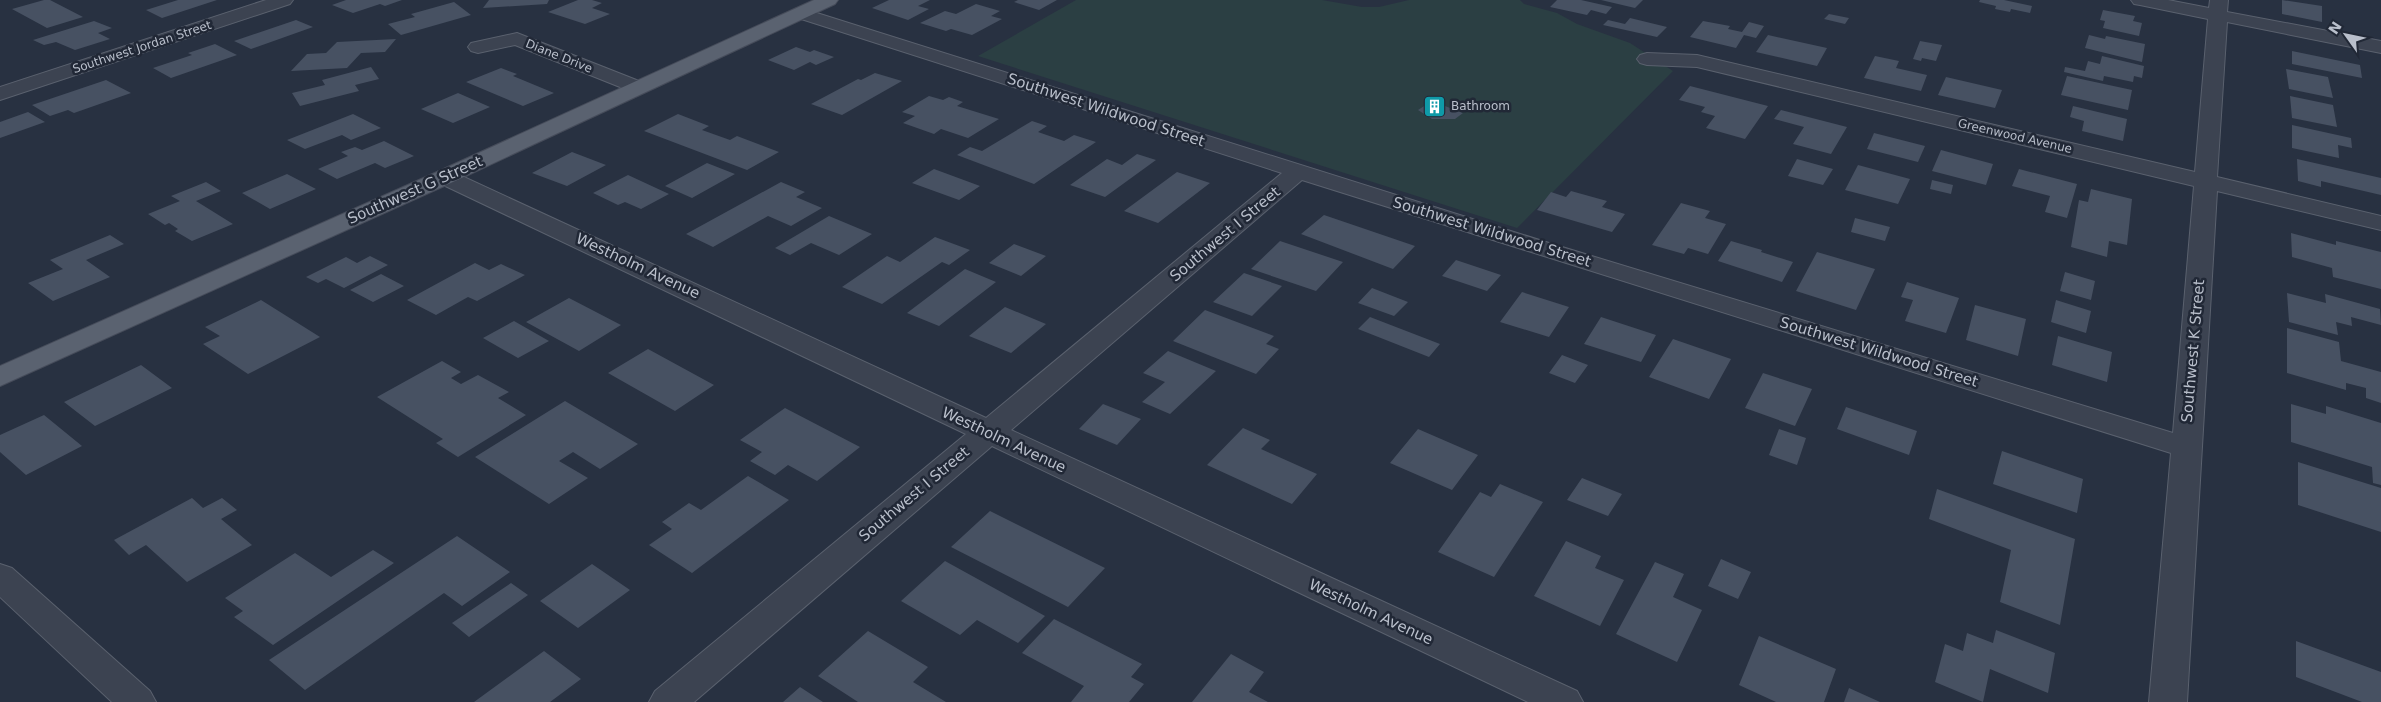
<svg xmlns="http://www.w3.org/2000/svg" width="2381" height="702" viewBox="0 0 2381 702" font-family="'DejaVu Sans',sans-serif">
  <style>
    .green { fill: #2b3f43 }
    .building { fill: #475162 }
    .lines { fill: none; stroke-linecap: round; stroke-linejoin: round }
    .minor-casing { stroke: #5a616e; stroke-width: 2 }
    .major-casing { stroke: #464c5a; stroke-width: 2 }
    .minor { fill: #3c4351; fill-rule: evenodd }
    .major { fill: #5a6270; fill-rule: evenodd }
    .labels { text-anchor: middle; stroke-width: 5; stroke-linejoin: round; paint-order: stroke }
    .far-street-label { font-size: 12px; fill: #b9bfcb; stroke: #212836 }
    .far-poi-label { font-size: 12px; fill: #b9bfcb; stroke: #212836; text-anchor: start }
    .street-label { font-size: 15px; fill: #b9bfcb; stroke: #212836 }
  </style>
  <rect width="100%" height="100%" fill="#283141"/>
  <!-- green -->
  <path class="green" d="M1076 0H1322L1362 7H1379L1409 0H1520L1524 4 1557 13 1577 24 1630 43 1673 71 1517 228 978 56Z"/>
  <!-- building -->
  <path class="building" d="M44 0H50L83 17 47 28 12 9Z
    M178 0H217L162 18 146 10Z
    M346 0H402L385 6 380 4 353 13 332 5Z
    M489 0H549L547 4 483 8Z
    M578 0H592L602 3 592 8 610 14 585 24 548 12Z
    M889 0H930L918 6 929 9 908 20 872 8Z
    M1018 0H1057L1039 10 1014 2Z
    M1557 0H1581L1612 7 1606 14 1591 10 1587 15 1550 7Z
    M1601 0H1643L1635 8Z
    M1980 0H2004L2032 6 2030 13 2011 9 2010 12 1995 9 1996 6 1979 2Z
    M2282 0 2322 6V22L2282 14Z
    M454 2 471 15 401 35 388 24 415 17 411 14Z
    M976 4 1000 11 991 16 1002 19 972 35 951 29 946 31 920 23 945 11 956 14Z
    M2103 10 2135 16 2133 21 2142 23 2139 36 2103 28 2105 21 2100 20Z
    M1829 14 1849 18 1845 24 1824 19Z
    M1630 18 1667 27 1657 37 1603 25 1608 20 1625 24Z
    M296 20 313 27 251 49 234 41Z
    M94 21 112 28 98 33 110 39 75 50 56 42 44 45 33 40Z
    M1703 21 1730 26 1728 29 1742 32 1749 22 1764 26 1756 38 1744 35 1736 48 1690 37Z
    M1768 35 1827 48 1817 66 1756 52Z
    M2089 35 2105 39 2106 36 2145 44 2142 62 2085 48Z
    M396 39 385 52 361 53 347 68 291 71 307 54 326 53 337 42Z
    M1920 41 1942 45 1936 61 1922 58 1921 61 1913 59Z
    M215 44 237 55 171 78 153 68 192 55 188 53Z
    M796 47 810 52 814 50 834 57 816 65 810 62 794 70 768 60Z
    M2292 51 2360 65 2362 78 2292 64Z
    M1875 56 1899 61 1896 68 1927 75 1921 91 1864 78Z
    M2102 56 2144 66 2142 78 2134 76 2133 82 2104 76 2103 81 2064 72 2065 67 2085 71 2088 61 2100 64Z
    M371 67 379 79 355 85 359 91 300 106 292 93 325 85 322 80Z
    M501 68 517 74 513 76 554 93 523 106 466 82Z
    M2286 69 2328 77 2333 98 2289 89Z
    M875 73 902 81 842 115 811 104 858 79 861 80Z
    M2067 76 2132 90 2128 110 2061 95Z
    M1946 77 2002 90 1995 108 1938 95Z
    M106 80 131 93 74 113 68 110 50 116 32 105Z
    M1690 86 1768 106 1745 139 1706 128 1715 116 1701 112 1705 107 1679 100Z
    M458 93 490 107 453 123 421 109Z
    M929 96 943 100 949 97 963 102 957 106 999 119 968 138 941 129 934 134 903 123 915 116 902 112Z
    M2290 96 2333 105 2337 127 2292 118Z
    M1432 101 1463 113 1455 119H1432L1418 110Z
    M2073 106 2127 119 2123 141 2082 131 2084 121 2070 117Z
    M1781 110 1847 127 1831 154 1793 144 1804 127 1774 119Z
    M28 112 45 122 0 138V122Z
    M353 114 381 128 351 140 342 135 305 149 287 140Z
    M678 114 709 126 702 130 730 140 737 136 779 152 747 170 644 131Z
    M1032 121 1047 126 1038 132 1064 141 1074 135 1096 142 1034 184 957 155 970 147 982 151Z
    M2292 125 2351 138 2352 148 2338 145 2339 158 2292 148Z
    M1874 133 1925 146 1918 162 1867 149Z
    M384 141 414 156 385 168 375 163 337 179 318 169 348 156 341 152 355 147 362 150Z
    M1941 150 1993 164 1986 185 1932 171Z
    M572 152 606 165 567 186 532 173Z
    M1137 154 1156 160 1105 197 1070 185 1107 159 1122 165Z
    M1797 159 1833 169 1823 185 1788 176Z
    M2297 159 2381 178V195L2321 181V187L2298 181Z
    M707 163 735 174 692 198 665 186Z
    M1858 165 1910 179 1898 204 1845 190Z
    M934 169 980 186 959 200 912 183Z
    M2019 169 2077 184 2067 218 2045 212 2050 196 2012 186Z
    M1177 172 1210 183 1158 223 1124 211Z
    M287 174 316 189 270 209 242 193Z
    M628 175 669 194 641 209 625 202 618 205 593 193Z
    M1932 180 1953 185 1951 194 1930 189Z
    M206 182 221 191 196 201 233 224 192 241 175 231 178 229 169 223 165 225 148 214 180 201 171 196Z
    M781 182 805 192 796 197 822 208 791 226 768 216 713 247 686 234Z
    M2091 189 2132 199 2127 245 2109 241 2107 257 2071 247 2079 200 2088 202Z
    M1571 191 1607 201 1602 207 1625 214 1612 232 1537 210 1551 192 1566 197Z
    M1681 203 1710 211 1705 218 1726 224 1708 254 1688 248 1684 254 1652 245Z
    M1324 215 1415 246 1393 269 1301 234Z
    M829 216 872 234 839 255 811 243 790 255 775 248Z
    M1855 218 1890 227 1885 241 1851 232Z
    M2291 233 2336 245V241L2381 252V289L2333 277 2332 268 2292 257Z
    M110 235 124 244 86 260 110 277 53 301 28 283 63 269 50 260Z
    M935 237 970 250 949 265 942 262 882 304 842 287 887 256 900 262Z
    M1280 241 1343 262 1316 291 1251 269Z
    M1731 241 1762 250 1761 252 1793 262 1782 282 1718 261Z
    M1014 244 1046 256 1021 276 989 263Z
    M1817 252 1875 269 1856 310 1796 291Z
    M370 256 388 265 344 288 326 279 318 283 306 277 346 257 357 263Z
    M1456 260 1501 275 1487 291 1442 276Z
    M475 263 489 270 501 264 525 275 477 301 468 297 436 315 407 300Z
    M965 269 996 282 939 326 907 313Z
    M2065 272 2095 281 2091 300 2060 291Z
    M1244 273 1282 286 1252 316 1213 302Z
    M381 274 404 286 373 302 350 290Z
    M1907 282 1959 298 1946 333 1905 321 1913 300 1901 297Z
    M1372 288 1408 302 1394 316 1358 303Z
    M1522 292 1569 307 1549 337 1500 322Z
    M2287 293 2326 303 2325 294 2380 309 2381 325 2351 317 2352 326 2336 322 2338 335 2289 322Z
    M569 298 621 325 579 351 526 322Z
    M261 300 320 337 248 374 203 344 220 336 205 327Z
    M2056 300 2091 311 2086 333 2051 322Z
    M1975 305 2026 319 2018 356 1966 340Z
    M1005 307 1046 324 1011 353 969 336Z
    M1205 310 1274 336 1266 344 1279 349 1256 374 1173 341Z
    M1370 317 1440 344 1429 357 1358 329Z
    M1601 317 1656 335 1641 362 1584 344Z
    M514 321 549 341 518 358 483 338Z
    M2287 328 2339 342 2341 361 2381 372V403L2366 398V388L2346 383V390L2287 373Z
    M2058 336 2112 352 2107 382 2052 365Z
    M1673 339 1731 359 1709 399 1649 377Z
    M648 349 714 385 675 411 608 373Z
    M1168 351 1216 371 1170 414 1142 402 1165 382 1143 373Z
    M1562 355 1588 365 1575 383 1549 373Z
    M442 361 461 372 451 378 461 384 478 375 509 392 498 398 526 415 458 457 436 443 443 439 377 397Z
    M141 365 172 388 95 426 64 402Z
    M1763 373 1812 389 1795 426 1745 408Z
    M565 401 638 444 600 469 573 452 559 461 588 478 549 504 475 457Z
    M1103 404 1141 419 1117 445 1079 429Z
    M2291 404 2326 414V406L2381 423V485L2373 483 2372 467 2291 442Z
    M1846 407 1917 431 1909 455 1837 429Z
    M785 408 860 447 817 481 788 465 775 475 750 461 762 452 740 440Z
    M44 415 82 446 26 475 0 452V435Z
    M1243 428 1270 440 1261 449 1317 474 1292 504 1207 465Z
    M1418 429 1478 455 1452 490 1390 463Z
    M1779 429 1806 438 1797 465 1769 455Z
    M2002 451 2083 479 2077 513 1993 484Z
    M2298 462 2381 488V532L2298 505Z
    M748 476 789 500 692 573 649 545 672 529 662 522 689 503 701 510Z
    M1582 478 1622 494 1608 516 1567 500Z
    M1500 484 1543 502 1494 577 1438 552 1480 492 1491 497Z
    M1937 489 2075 539 2060 625 2000 602 2011 550 1929 519Z
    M192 498 203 508 222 498 237 510 221 519 252 545 187 582 146 545 129 555 114 540Z
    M990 511 1105 568 1068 607 951 547Z
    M457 536 510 572 462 606 444 593 305 690 269 660Z
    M1566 541 1601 556 1595 568 1624 580 1600 626 1534 596Z
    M373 550 394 563 273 645 234 617 243 611 225 598 295 553 331 577Z
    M1721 559 1751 572 1738 599 1708 586Z
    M945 561 1045 616 1018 643 977 620 960 635 901 601Z
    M1655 562 1684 574 1673 597 1702 610 1677 662 1616 634Z
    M592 564 630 590 578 628 540 601Z
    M511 583 528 595 469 637 452 623Z
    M1054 619 1142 664 1131 677 1144 684 1129 702H1071L1084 686 1022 653Z
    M1996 630 2055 653 2048 693 1990 669 1983 702 1935 682 1945 644 1963 651 1967 633 1993 643Z
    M868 631 928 667 913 682 946 702H858L818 676Z
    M1759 636 1836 669 1824 702H1776L1739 685Z
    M2296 641 2381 672V702H2362L2296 677Z
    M544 651 581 679 550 702H474Z
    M1231 654 1264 672 1249 692 1268 702H1192Z
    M800 687 823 702H783Z
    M1849 688 1880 702H1844Z"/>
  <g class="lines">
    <defs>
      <path id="minor" d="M266 0H293L290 4 0 100V87Z
        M2131 0H2168L2209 8 2210 0H2228L2227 12 2381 41V53L2227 22 2217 177 2381 216V230L2217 191 2187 702H2149L2171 453 1302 180 1011 430 1577 691 1583 702H1528L992 446 694 702H649L655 691 966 434 437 182 434 177 437 172 445 170 453 172 986 418 1282 173 795 17 792 13 795 9 801 8 1549 243 2173 433 2194 186 1697 67 1647 65 1640 63 1637 59 1640 55 1647 53 1697 55 2195 172 2208 19 2140 5 2134 4Z
        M517 33 644 83 647 87 644 91 637 93 630 91 515 45 478 53 471 51 468 47 471 43Z
        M0 564 12 568 150 691 156 702H112L0 597Z"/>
      <path id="major" d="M814 0H838L835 4 453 182 0 386V366L437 172Z"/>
    </defs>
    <!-- minor casing -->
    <use href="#minor" class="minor-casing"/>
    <!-- major casing -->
    <use href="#major" class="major-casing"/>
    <!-- minor -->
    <use href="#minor" class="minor"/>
    <!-- major -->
    <use href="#major" class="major"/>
  </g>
  <!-- icons -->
  <defs>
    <symbol id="building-square" viewBox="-11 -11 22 22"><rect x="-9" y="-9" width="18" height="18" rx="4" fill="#0f9aa8" stroke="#212836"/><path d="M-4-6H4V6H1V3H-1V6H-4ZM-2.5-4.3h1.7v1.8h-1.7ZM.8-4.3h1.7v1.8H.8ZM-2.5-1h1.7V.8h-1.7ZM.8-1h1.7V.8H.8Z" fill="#fff"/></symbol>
  </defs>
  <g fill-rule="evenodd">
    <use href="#building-square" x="1422" y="94" width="25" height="25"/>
  </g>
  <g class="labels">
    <!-- far-street labels -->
    <g class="far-street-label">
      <text transform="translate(142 47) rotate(-18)" y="4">Southwest Jordan Street</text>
      <text transform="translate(559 56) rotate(22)" y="4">Diane Drive</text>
      <text transform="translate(2015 136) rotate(13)" y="4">Greenwood Avenue</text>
    </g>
    <!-- far-poi labels -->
    <g class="far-poi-label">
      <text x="1451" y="110">Bathroom</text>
    </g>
    <!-- street labels -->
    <g class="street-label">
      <text transform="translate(1106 110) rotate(18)" y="5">Southwest Wildwood Street</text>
      <text transform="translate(415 190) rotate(-24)" y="5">Southwest G Street</text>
      <text transform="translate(1492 232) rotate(17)" y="5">Southwest Wildwood Street</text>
      <text transform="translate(1225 234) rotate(-40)" y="5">Southwest I Street</text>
      <text transform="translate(638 266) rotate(25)" y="5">Westholm Avenue</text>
      <text transform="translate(2193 351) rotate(-85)" y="5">Southwest K Street</text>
      <text transform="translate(1879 352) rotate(17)" y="5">Southwest Wildwood Street</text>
      <text transform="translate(1004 440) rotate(25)" y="5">Westholm Avenue</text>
      <text transform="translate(914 494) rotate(-40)" y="5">Southwest I Street</text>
      <text transform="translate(1371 612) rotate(25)" y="5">Westholm Avenue</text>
    </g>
  </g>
  <!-- north arrow -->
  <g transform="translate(2346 35) rotate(303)" stroke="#212836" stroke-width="4" paint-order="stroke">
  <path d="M0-4L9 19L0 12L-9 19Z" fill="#b9bfcb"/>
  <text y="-8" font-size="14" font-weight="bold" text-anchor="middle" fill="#b9bfcb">N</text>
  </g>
</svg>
